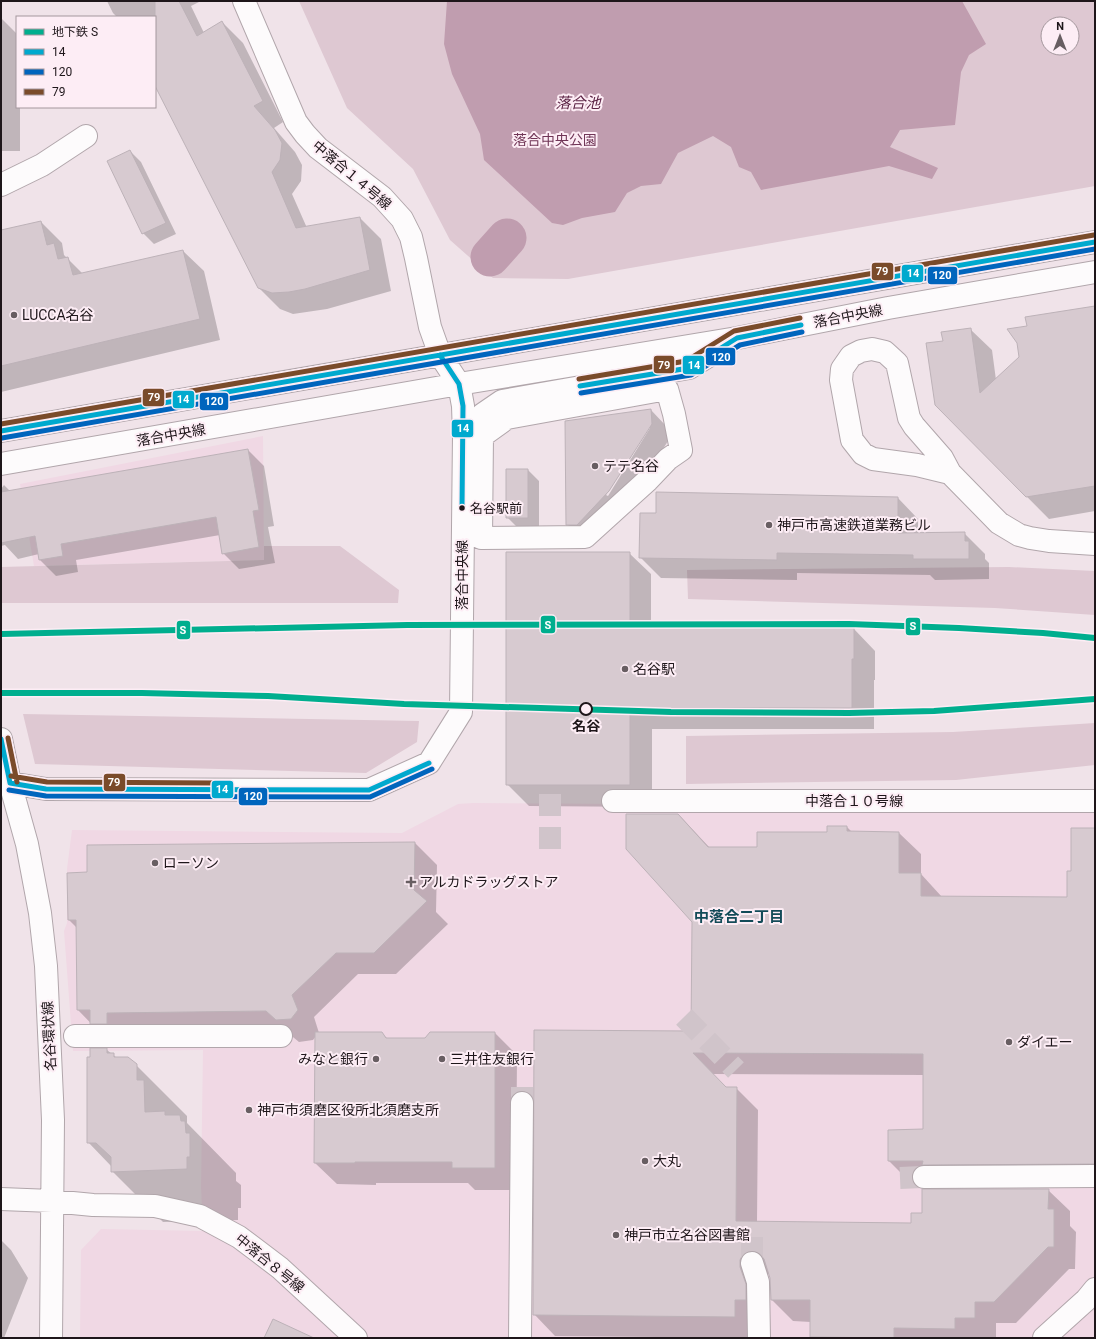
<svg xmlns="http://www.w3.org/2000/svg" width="1096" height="1339" viewBox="0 0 1096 1339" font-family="Roboto,'Noto Sans JP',sans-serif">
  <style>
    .built { fill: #f0d8e4 }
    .green { fill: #dec8d2; fill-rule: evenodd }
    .water { fill: #c09daf }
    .shadow { fill: #0003; fill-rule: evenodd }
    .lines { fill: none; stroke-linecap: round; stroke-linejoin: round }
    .river { stroke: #c09daf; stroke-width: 39 }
    .building { fill: #d7cad0; stroke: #bdb2b8 }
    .minor-tunnel { stroke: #d0c4ca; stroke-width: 22; stroke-dasharray: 22 11; stroke-linecap: butt }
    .minor-casing { stroke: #b1a6ab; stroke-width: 24 }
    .minor { stroke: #fdfbfc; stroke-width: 22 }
    .bus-1-casing { stroke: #fdedf5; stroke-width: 8 }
    .bus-2-casing { stroke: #fdedf5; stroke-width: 8 }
    .bus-3-casing { stroke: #fdedf5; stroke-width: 8 }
    .bus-1 { stroke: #00a9ce; stroke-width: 5 }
    .bus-2 { stroke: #0065bd; stroke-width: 5 }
    .bus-3 { stroke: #7a4b2a; stroke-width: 5 }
    .metro-1-casing { stroke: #fdedf5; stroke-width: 9 }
    .metro-1 { stroke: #00ae8e; stroke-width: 6 }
    .poi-dot { fill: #685e62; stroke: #fdedf5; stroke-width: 1.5 }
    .bus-dot { fill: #1e161a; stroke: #fdedf5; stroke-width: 1.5 }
    .stop-dot { fill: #fdedf5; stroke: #1e161a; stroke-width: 2 }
    .labels { text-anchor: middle; stroke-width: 4; stroke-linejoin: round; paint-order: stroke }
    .bus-label { font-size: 13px; fill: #1e161a; stroke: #fdedf5; text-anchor: start }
    .park-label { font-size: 14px; fill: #703556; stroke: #fdedf5 }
    .street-label { font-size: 14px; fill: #1e161a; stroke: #fdedf5 }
    .poi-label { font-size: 14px; fill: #1e161a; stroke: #fdedf5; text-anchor: start }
    .stop-label { font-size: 14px; font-weight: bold; fill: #1e161a; stroke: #fdedf5 }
    .water-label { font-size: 15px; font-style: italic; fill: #5b2244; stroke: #fdedf5 }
    .neighbourhood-label { font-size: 15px; font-weight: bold; fill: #124b58; stroke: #fdedf5 }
    .line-badge { stroke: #fdedf5; stroke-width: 1.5 }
    .badge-label { font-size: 11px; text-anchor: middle; font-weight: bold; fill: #fff }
  </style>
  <rect width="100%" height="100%" fill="#f0e3e9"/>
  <!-- built -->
  <path class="built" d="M263 436 264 560 34 566 20 484Z
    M473 803 1095 807V1338H80L81 1250 101 1229 203 1231 201 1187 203 1050 73 1051 64 931 67 923V869L72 830 402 833 458 804Z"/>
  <!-- green -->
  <path class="green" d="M299 1H1095V186L568 279 493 278 450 240 413 169 347 108ZM1048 24H1072V48H1048Z
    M264 546H340L399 590 398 603H1V567L264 560Z
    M1009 567 1095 571V615L995 608 688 599 687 570Z
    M23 714 419 721 417 742 366 773 35 764Z
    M1095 723V765L956 780 686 784V736L953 732Z"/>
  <!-- water -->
  <path class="water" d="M447 1H962L986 44 969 55 961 72 955 125 900 130 890 147 938 168 932 179 889 166 761 190 751 172 739 167 731 147 713 136 678 153 661 184 641 186 627 193 615 212 582 218 563 225 552 223 484 160 480 134 452 74 444 44Z"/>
  <!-- shadow -->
  <path class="shadow" d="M107 1H201L191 6 204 33 222 22 243 43 283 122 274 128 295 152 302 165 301 181 292 194 307 228 360 218 381 239 391 291 327 309 293 314 280 309 258 287 155 84V17H117L113 13Z
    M1 18 17 34V107H20V151H1Z
    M130 151 141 162 176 234 154 244 143 233Z
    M41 222 62 243 64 255 83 274 183 251 204 271 220 340 1 392V231Z
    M1095 307V511L1049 519 936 405 944 342 970 329 992 350 996 380 1020 358 1028 327Z
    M651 410 667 427 668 441 626 508 584 541 567 524ZM648 428H650L608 496 606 495Z
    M248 450 264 466 274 526 268 527 275 563 239 569 223 553 220 535 76 560 78 572 56 576 40 560 39 554 18 559 5 545 1 546V489L4 485 10 491Z
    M507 470H528L539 481V528H518L507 517Z
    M898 498 918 519V534L964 533 985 554V559L989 563V579L935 580 930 575 797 573V580L661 578 640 557Z
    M629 553 651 574V629H854L875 651V680H874V729H652V807L529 806 507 784Z
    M678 814 710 848H758L828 833 847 827 852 832 899 833 921 854V874L942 897 1068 898 1072 872 1095 829V1185L910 1182 889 1161 924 1130V1075L712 1074 726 1088H736L758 1110 757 1222 912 1224 923 1214 1048 1190 1070 1211V1226L1076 1232 1075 1269H1069L1016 1323H996V1338H812L811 1337V1322L793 1321 772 1300 771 1278 769 1273 765 1276 756 1338 555 1336 534 1314 692 1032 694 922Z
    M415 843 437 865 436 912 448 924 396 974H358L314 1017 319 1033H381L388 1039H425L495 1033 517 1055 516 1190H475L468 1183H376V1185L337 1184 315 1163 316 1036 313 1040 299 1042 288 1033 112 1045 78 1010 77 928 69 920Z
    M107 1050 117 1058 136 1065 187 1116V1123L236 1173V1181L241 1185V1208H238V1220L163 1222 112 1171V1167L88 1142 91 1058Z
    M1 1240 11 1250 28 1278 4 1338H1Z"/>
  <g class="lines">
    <!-- river -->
    <path class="river" d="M490 257 507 238"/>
  </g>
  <!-- building -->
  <path class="building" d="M155 1H179L197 36 222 21 263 101 254 106 275 130 282 143 280 160 272 172 296 228 360 217 370 270 305 289 289 292 272 293 258 288 155 86Z
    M130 150 166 223 142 234 107 161Z
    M41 221 47 245 54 243 58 259 68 257 73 275 183 250 200 319 1 366V230Z
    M1095 306V486L1026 497 935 405 926 343 943 341 941 332 971 328 980 393 1019 357 1017 343 1007 329 1027 326 1025 317Z
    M651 409 652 424 609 491 577 525H566L565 421Z
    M248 449 259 510 253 511 259 547 222 554 216 517 61 544 63 556 39 560 35 536 1 543V492Z
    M506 469H528V518H506Z
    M656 492 898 497V533L965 532V541H969V559H913V555L777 553V560L639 558 640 513H656Z
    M506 552H630V628H854V659H852V708H630V785H506Z
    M626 814H678L708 847H757V832H827V826H847V831L899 832V873H921V896L1067 897V871H1071V828H1095V1164L922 1165 923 1161H888V1130L923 1129V1054L693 1053 726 1087H737L736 1221 911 1223V1213H922V1189H1049L1048 1209H1054V1247H1048L994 1302H975V1318H955V1329L894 1328V1338L810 1337V1300H771L770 1278 764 1259 760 1254 754 1251H749L743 1254 740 1260V1267L746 1284V1300H735V1317L533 1315 534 1030 691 1031 692 922 626 849Z
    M415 842 414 890 427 901 374 953H336L292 995 298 1010 291 1019 276 1020 266 1011 107 1013V1024H90V1010H77L76 920H68L67 873 87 872V845Z
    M315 1032H382L386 1038H425L430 1032H495V1168H452V1162H355V1163H314Z
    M90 1048H107V1053H114V1057H128L137 1064V1080H144L145 1112 165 1111V1115H180L181 1121H185L186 1133H190V1157H187V1169L111 1172V1157L96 1143H87V1057H90Z
    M273 1319 314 1338H264Z"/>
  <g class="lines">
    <!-- minor-tunnel -->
    <path class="minor-tunnel" d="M550 849V785
      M684 1017 736 1070
      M522 1087V1103
      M900 1178 924 1177
      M752 1237V1263"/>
    <defs>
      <path id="minor" d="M1 185 42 165 86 136
        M667 389 674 414 681 450 668 459 648 480 585 537 481 538 482 436 507 418Z
        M1 431 1095 242
        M464 435 483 414 502 401 689 368 728 344
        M1 464 459 384 737 338 888 308 1095 272
        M950 473 917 465 873 459 863 454 852 440 841 380 842 369 851 356 861 351 872 349 885 352 897 363 909 418 914 426 942 458 950 473 999 523 1019 535 1030 538 1049 541 1095 544
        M1 739 10 783 27 844 40 913 46 966 53 1120 51 1338
        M1 783H10L46 789 369 790 429 763 461 712 464 435 463 406 459 384 440 355 430 327 416 258 411 237 402 219 382 197 318 148 305 134 296 122 244 1
        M613 801H1095
        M75 1036H281
        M924 1177 1095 1176
        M1 1199 52 1201 93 1205 155 1206 200 1216 239 1237 259 1252 280 1268 356 1338
        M752 1263 758 1282 759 1338
        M520 1338 522 1103
        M1044 1338 1086 1300 1095 1289"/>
    </defs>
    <!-- minor casing -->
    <use href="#minor" class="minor-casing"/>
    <!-- minor -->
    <use href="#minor" class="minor"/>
    <defs>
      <path id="bus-1" d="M440 355 459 384 463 406 462 508
        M580 386 689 368 737 338 801 325
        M1 431 1095 242
        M1 739 10 783
        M10 783 46 789 369 790 429 763"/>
      <path id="bus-2" d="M581 393 691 375 740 345 802 332
        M2 438 1095 249
        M9 790 46 796 370 797 432 769"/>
      <path id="bus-3" d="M579 379 686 361 734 331 800 318
        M1 424 1094 235
        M8 738 17 782
        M11 776 47 782 218 783"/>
    </defs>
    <!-- bus-1 casing -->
    <use href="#bus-1" class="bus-1-casing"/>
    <!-- bus-2 casing -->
    <use href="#bus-2" class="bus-2-casing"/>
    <!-- bus-3 casing -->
    <use href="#bus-3" class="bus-3-casing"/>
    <!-- bus-1 -->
    <use href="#bus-1" class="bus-1"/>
    <!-- bus-2 -->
    <use href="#bus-2" class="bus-2"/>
    <!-- bus-3 -->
    <use href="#bus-3" class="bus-3"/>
    <defs>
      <path id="metro-1" d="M1 634 407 625 849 624 959 628 1043 633 1095 638
        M1 693H142L268 696 404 704 671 712 849 713 934 711 1095 699"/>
    </defs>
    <!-- metro-1 casing -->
    <use href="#metro-1" class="metro-1-casing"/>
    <!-- metro-1 -->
    <use href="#metro-1" class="metro-1"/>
  </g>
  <!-- markers -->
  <g class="poi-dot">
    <circle cx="14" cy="315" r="4"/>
    <circle cx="595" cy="466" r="4"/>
    <circle cx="769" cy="525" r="4"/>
    <circle cx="625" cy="669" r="4"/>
    <circle cx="155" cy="863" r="4"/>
    <path d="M409 876h4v4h4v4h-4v4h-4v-4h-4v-4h4z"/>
    <circle cx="1009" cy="1042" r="4"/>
    <circle cx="376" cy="1059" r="4"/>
    <circle cx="442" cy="1059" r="4"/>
    <circle cx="249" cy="1110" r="4"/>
    <circle cx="645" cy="1161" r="4"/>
    <circle cx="616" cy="1235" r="4"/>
  </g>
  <circle class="bus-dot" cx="462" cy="508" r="3.5"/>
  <circle class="stop-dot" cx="586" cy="709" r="6"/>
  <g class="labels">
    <!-- bus labels -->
    <g class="bus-label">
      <text x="470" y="513">名谷駅前</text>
    </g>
    <!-- park labels -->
    <g class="park-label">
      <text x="555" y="145">落合中央公園</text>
    </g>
    <!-- street labels -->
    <g class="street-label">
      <text transform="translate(352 175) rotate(40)" y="5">中落合１４号線</text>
      <text transform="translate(848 316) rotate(-11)" y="5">落合中央線</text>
      <text transform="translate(171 435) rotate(-10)" y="5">落合中央線</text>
      <text transform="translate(462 575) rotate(-90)" y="5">落合中央線</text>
      <text x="854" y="806">中落合１０号線</text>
      <text transform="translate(49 1036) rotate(-93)" y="5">名谷環状線</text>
      <text transform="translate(270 1263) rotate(39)" y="5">中落合８号線</text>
    </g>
    <!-- poi labels -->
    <g class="poi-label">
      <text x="22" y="320">LUCCA名谷</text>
      <text x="603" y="471">テテ名谷</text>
      <text x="777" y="530">神戸市高速鉄道業務ビル</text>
      <text x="633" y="674">名谷駅</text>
      <text x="163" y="868">ローソン</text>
      <text x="419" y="887">アルカドラッグストア</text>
      <text x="1017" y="1047">ダイエー</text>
      <text x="368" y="1064" text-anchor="end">みなと銀行</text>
      <text x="450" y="1064">三井住友銀行</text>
      <text x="257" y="1115">神戸市須磨区役所北須磨支所</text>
      <text x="653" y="1166">大丸</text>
      <text x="624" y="1240">神戸市立名谷図書館</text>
    </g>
    <!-- stop labels -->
    <g class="stop-label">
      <text x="586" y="731">名谷</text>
    </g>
    <!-- water labels -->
    <g class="water-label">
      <text x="578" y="108">落合池</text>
    </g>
    <!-- neighbourhood labels -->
    <g class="neighbourhood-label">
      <text x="739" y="922">中落合二丁目</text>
    </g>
  </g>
  <g class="line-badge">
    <rect x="871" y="262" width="23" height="19" rx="4" fill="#7a4b2a"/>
    <rect x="901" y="264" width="23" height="19" rx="4" fill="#00a9ce"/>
    <rect x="927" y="266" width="31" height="19" rx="4" fill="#0065bd"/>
    <rect x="705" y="347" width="31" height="19" rx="4" fill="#0065bd"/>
    <rect x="653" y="355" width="22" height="19" rx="4" fill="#7a4b2a"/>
    <rect x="682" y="355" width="23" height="20" rx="4" fill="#00a9ce"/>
    <rect x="142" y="388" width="23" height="19" rx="4" fill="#7a4b2a"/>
    <rect x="172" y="390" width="23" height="19" rx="4" fill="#00a9ce"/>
    <rect x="199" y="392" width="30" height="19" rx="4" fill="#0065bd"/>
    <rect x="451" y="419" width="23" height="19" rx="4" fill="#00a9ce"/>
    <rect x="540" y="615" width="16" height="19" rx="4" fill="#00ae8e"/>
    <rect x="905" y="617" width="16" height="19" rx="4" fill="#00ae8e"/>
    <rect x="176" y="620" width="15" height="20" rx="4" fill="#00ae8e"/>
    <rect x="103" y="773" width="23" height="19" rx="4" fill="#7a4b2a"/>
    <rect x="211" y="780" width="23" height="19" rx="4" fill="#00a9ce"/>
    <rect x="238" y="787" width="30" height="19" rx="4" fill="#0065bd"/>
  </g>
  <g class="badge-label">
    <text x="882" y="275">79</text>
    <text x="913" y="277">14</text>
    <text x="942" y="279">120</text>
    <text x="721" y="361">120</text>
    <text x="664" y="369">79</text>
    <text x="694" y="369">14</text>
    <text x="154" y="401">79</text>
    <text x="183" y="403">14</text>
    <text x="214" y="405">120</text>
    <text x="463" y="432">14</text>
    <text x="548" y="629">S</text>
    <text x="913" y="630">S</text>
    <text x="183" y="634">S</text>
    <text x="114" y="786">79</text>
    <text x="222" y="793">14</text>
    <text x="253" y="800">120</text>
  </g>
  <!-- border -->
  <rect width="1096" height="1339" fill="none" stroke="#1e161a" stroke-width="4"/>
  <!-- legend -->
  <rect x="16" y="16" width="140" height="92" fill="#fdedf5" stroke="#a4979d"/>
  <rect x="24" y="29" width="20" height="6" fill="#00ae8e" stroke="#a4979d"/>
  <text x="52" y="36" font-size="12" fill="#1e161a">地下鉄 S</text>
  <rect x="24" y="49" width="20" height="6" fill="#00a9ce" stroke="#a4979d"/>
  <text x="52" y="56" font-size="12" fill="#1e161a">14</text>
  <rect x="24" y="69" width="20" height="6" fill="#0065bd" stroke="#a4979d"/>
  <text x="52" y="76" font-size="12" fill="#1e161a">120</text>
  <rect x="24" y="89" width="20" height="6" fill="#7a4b2a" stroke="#a4979d"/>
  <text x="52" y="96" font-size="12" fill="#1e161a">79</text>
  <!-- north arrow -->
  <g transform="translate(1060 36)"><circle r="19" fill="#fdedf5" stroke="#a4979d"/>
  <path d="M0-3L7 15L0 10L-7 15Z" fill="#685e62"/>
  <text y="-6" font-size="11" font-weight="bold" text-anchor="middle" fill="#1e161a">N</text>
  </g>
</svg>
